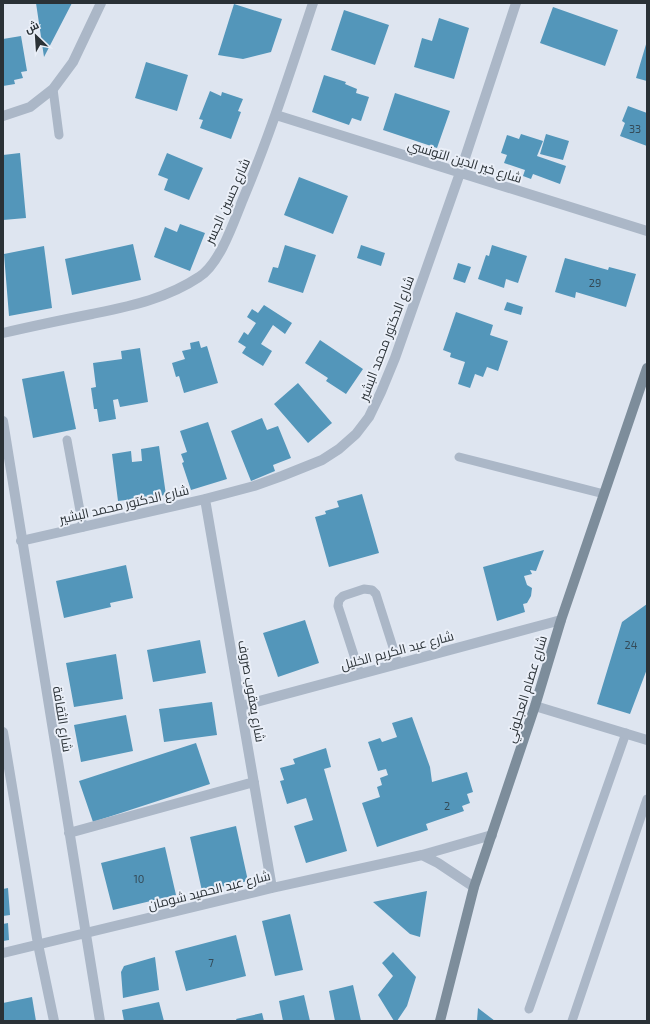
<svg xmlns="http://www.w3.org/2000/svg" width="650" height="1024" viewBox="0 0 650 1024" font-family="'Exo 2',Cairo,sans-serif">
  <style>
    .building { fill: #5396ba }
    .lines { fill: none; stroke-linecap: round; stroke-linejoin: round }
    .lane { stroke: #abb7c7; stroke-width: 9 }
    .street { stroke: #abb7c7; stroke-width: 10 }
    .secondary { stroke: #7d8d9b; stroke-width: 10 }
    .labels { text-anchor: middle; stroke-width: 4; stroke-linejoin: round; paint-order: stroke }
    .number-label { font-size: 11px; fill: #344a57 }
    .street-label { font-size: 13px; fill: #2a3136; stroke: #eaeff8 }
  </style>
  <rect width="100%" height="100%" fill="#dee5f0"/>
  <!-- building -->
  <path class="building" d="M36 3H72L44 57Z
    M234 4 282 19 271 52 243 59 218 55Z
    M553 7 618 30 605 66 540 43Z
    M344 10 389 25 375 65 331 50Z
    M439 18 469 28 454 79 414 67 422 38 432 41Z
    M21 36 27 71 21 72 23 78 14 80 15 84 3 86V39Z
    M647 41V81L636 78Z
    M146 62 188 75 177 111 135 98Z
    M324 75 346 82 345 84 357 89 356 93 369 97 361 121 352 118 349 125 312 112Z
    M210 91 221 96 222 92 243 99 238 111 241 112 231 139 200 128 203 120 199 119Z
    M395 93 450 111 437 148 383 130Z
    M628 106 647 113V146L620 136 625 123 622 121Z
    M521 134 543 141 537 156 566 166 560 184 533 174 531 179 523 176 525 170 504 163 507 155 501 153 507 135 519 139Z
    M546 134 569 141 563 160 540 154Z
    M20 153 26 218 3 220V155Z
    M167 153 203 168 189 200 164 190 168 179 158 175Z
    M299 177 348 196 333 234 284 215Z
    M180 224 205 233 190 271 154 257 165 227 177 232Z
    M133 244 141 280 72 295 65 259Z
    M285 245 316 255 303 293 268 282 273 267 278 268Z
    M361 245 385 253 381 266 357 258Z
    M492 245 527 256 518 283 506 279 504 288 478 279 486 255 489 256Z
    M44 246 52 308 9 316 4 254Z
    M565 258 608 270 609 267 636 274 626 307 576 292 575 298 555 292Z
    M458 263 471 267 465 283 453 279Z
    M507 302 523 307 521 315 504 310Z
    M264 305 292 323 285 334 273 325 261 344 272 351 263 366 242 353 246 347 238 342 244 332 248 335 256 323 247 317 252 309 258 313Z
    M456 312 493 325 490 335 508 341 498 371 487 367 483 377 475 374 470 388 458 384 465 362 450 357 451 353 443 350Z
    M320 340 363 369 346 394 326 381 328 378 305 363Z
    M199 341 201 348 207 346 218 383 184 393 179 376 176 377 172 363 185 359 182 351 191 349 190 343Z
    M140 348 148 402 120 407 118 399 113 400 116 419 99 422 97 409H94L91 388 96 387 93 363 122 359 121 351Z
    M64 371 76 429 33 438 22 379Z
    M298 383 332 423 308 443 274 404Z
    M262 418 267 430 278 426 291 458 273 465 275 471 251 481 231 431Z
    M208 422 227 479 191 490 182 463 184 462 181 454 187 452 180 431Z
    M159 446 166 495 118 501 112 454 131 451 132 462 142 461 141 449Z
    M362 494 379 553 329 567 315 517 326 514 325 511 339 507 337 501Z
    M544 550 536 571 530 570 532 574 524 576 527 585 532 588 531 596 527 603 523 604 525 612 497 621 483 567Z
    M126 565 133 598 110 603 111 607 64 618 56 581Z
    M647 604V669L630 714 597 704 622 622Z
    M305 620 319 663 278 677 263 633Z
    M200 640 206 673 153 682 147 650Z
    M116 654 123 699 74 707 66 663Z
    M212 702 217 735 164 742 159 709Z
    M126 715 133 751 81 762 74 725Z
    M412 717 430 767 432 782 467 772 473 792 467 794 470 803 462 806 464 811 426 824 428 830 377 847 362 803 380 797 377 787 382 785 380 778 388 775 386 769 378 771 368 742 380 738 382 742 397 737 392 723Z
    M196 743 210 784 93 822 79 781Z
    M326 748 331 767 324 769 347 851 306 863 294 826 313 820 306 798 287 804 280 781 284 780 280 768 295 764 293 759Z
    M236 826 248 881 202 891 190 837Z
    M165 847 176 895 113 910 101 863Z
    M8 888 10 915 3 916V889Z
    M427 891 420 937 410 934 373 902Z
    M290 914 303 970 275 976 262 921Z
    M8 923 9 940 3 941V924Z
    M236 935 246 976 186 991 175 951Z
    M393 952 416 977 407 1006 397 1021H394L378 995 393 976 382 963Z
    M155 957 159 990 123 998 121 972 124 966Z
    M353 985 361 1021H335L329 991Z
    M304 995 310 1021H283L279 1001Z
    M32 997 36 1021H3V1003Z
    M159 1002 164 1021H124L122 1010Z
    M478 1008 495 1021H477Z
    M262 1013 264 1021H237L236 1019Z"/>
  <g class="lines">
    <!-- lane -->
    <path class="lane" d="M53 89 59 135
      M67 440 83 527
      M459 457 604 494
      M360 674 338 606 339 600 343 596 364 589 372 590 376 594 398 663
      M529 1009 626 733
      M572 1021 647 799"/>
    <!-- street -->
    <path class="street" d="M276 115 647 231
      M3 116 30 107 53 89 73 62 101 3
      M3 333C33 326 62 320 92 314 130 306 166 299 199 277 220 264 234 221 243 199 270 135 291 69 313 3
      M3 421 100 1021
      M205 499 272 888
      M21 541 205 499 254 486 282 476 322 460 339 449 356 434 369 417 381 392 395 358 460 173 516 3
      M241 706 561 620
      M535 706 647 740
      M3 732 38 944 54 1021
      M69 833 254 782
      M422 855 438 863 474 887
      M3 953 272 888 422 855 492 835"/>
    <!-- secondary -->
    <path class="secondary" d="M440 1021 474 887 535 706 561 620 647 368"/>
  </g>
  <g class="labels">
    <!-- number labels -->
    <g class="number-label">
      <text x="635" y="133">33</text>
      <text x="595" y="287">29</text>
      <text x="631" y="649">24</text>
      <text x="447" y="810">2</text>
      <text x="139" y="883">10</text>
      <text x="211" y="967">7</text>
    </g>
    <!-- street labels -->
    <g class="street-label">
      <text transform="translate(465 161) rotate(17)" y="5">شارع خير الدين التونسي</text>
      <text transform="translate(227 201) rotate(-66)" y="5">شارع حسين الجسر</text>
      <text transform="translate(386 338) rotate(-69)" y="5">شارع الدكتور محمد البشير</text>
      <text transform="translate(124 504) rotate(-13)" y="5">شارع الدكتور محمد البشير</text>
      <text transform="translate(397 650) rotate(-15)" y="5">شارع عبد الكريم الخليل</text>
      <text transform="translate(526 689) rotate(-73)" y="5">شارع عصام العجلوني</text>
      <text transform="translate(252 691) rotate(80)" y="5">شارع يعقوب صروف</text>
      <text transform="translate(63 719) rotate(81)" y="5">شارع الثقافة</text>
      <text transform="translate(209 890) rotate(-14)" y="5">شارع عبد الحميد شومان</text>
    </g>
  </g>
  <!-- border -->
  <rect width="650" height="1024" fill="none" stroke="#2a3136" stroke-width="8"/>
  <!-- north arrow -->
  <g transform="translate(36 36) rotate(335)" stroke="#eaeff8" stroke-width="3" paint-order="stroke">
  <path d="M0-3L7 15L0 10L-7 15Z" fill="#2a3136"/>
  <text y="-6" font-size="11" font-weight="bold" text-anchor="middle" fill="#2a3136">ش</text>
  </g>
</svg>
